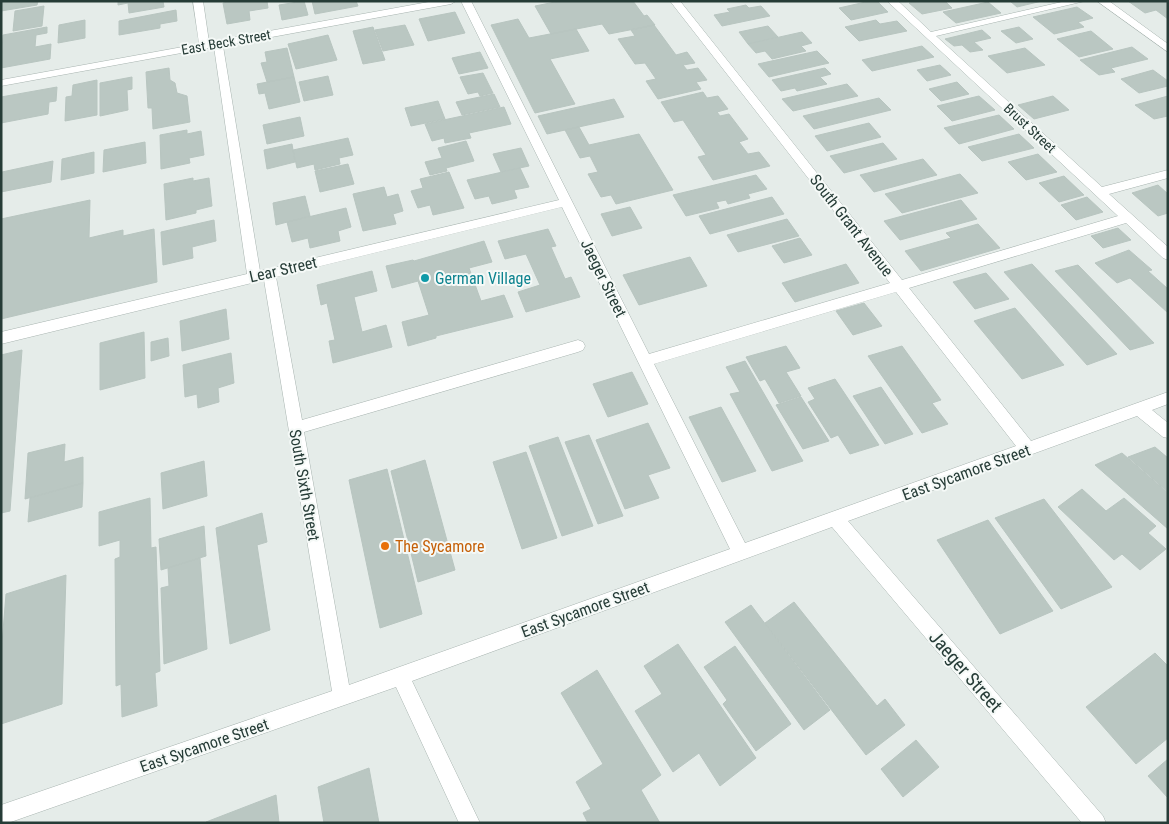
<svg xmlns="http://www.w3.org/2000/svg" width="1169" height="824" viewBox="0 0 1169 824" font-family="'Roboto Condensed',sans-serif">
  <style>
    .building { fill: #bac7c2; stroke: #b8c5c0 }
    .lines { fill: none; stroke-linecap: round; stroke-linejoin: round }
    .minor-casing { stroke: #a8b4b0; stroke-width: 1 }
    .minor { fill: #fff; fill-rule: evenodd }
    .culture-dot { fill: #0f9aa8; stroke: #f5f9f7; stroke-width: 2 }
    .food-dot { fill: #e8710a; stroke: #f5f9f7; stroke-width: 2 }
    .labels { text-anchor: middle; stroke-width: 4; stroke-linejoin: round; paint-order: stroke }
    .far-street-label { font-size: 14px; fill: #263c37; stroke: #f5f9f7 }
    .street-label { font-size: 16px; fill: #263c37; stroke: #f5f9f7 }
    .culture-label { font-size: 16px; fill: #0d838f; stroke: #f5f9f7; text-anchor: start }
    .food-label { font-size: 16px; fill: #c56008; stroke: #f5f9f7; text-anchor: start }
    .near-street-label { font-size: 19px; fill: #263c37; stroke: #f5f9f7 }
  </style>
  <rect width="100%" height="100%" fill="#e5ece9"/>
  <!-- building -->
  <path class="building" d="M2 1H38L37 5 1 11Z
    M118 1H163L164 7 129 13 128 3 118 5Z
    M233 1H267L268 8 249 11 250 20 227 24 223 3Z
    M304 1 308 15 282 20 279 5Z
    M312 1H356L358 6 315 14Z
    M560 1H633L644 16 647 15 655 25 609 34 602 24 551 34 535 6Z
    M870 1H877L888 12 851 20 839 8Z
    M918 1H945L952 8 922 14 909 3Z
    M1010 1H1042L1017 7Z
    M1128 1H1168V19L1156 10 1145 13Z
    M988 2 1001 13 956 23 943 12Z
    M746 5 749 8 761 6 770 16 722 26 714 15 730 12 727 9Z
    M44 6 42 26 13 31 15 11Z
    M1077 7 1093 18 1078 22 1084 27 1054 34 1033 17Z
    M176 10 177 21 160 24V28L119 35V21Z
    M455 12 465 33 428 41 419 19Z
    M518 19 529 38 576 29 589 51 550 59 575 104 535 113 491 25Z
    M85 20V38L58 43 59 25Z
    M876 20 880 24 897 21 907 31 859 41 845 27Z
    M405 25 414 45 383 51 375 30Z
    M654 25 676 55 687 52 695 63 683 65 687 70 698 68 707 80 696 82 701 89 658 99 646 81 656 79 645 63 635 64 618 39 635 36 631 30Z
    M768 26 778 37 748 44 739 32Z
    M47 27V33L36 35 35 47 51 44 50 59 1 68 3 35Z
    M373 27 385 60 363 64 353 31Z
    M1019 27 1033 39 1016 43 1001 31Z
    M982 30 991 38 974 42 983 50 970 52 962 45 954 46 945 39Z
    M1091 31 1113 49 1079 57 1057 39Z
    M802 32 812 43 801 46 806 51 772 59 765 51 756 53 748 44Z
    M328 35 337 60 296 69 288 44Z
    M922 46 934 57 872 71 862 60Z
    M1132 47 1148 59 1111 68 1115 72 1099 75 1080 60Z
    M287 48 294 77 267 82 261 63 267 62 265 52Z
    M1025 48 1045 65 1007 73 988 56Z
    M817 51 829 63 769 77 758 64Z
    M480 52 488 68 459 74 452 58Z
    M940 65 951 75 927 81 917 70Z
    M169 68 170 80 175 83 177 93 187 96 190 122 153 129 152 108H148L146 72Z
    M825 68 831 74 820 77 827 84 797 91 795 88 781 91 772 80Z
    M1153 70 1168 81V86L1139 93 1121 79Z
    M483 73 493 93 480 96 478 92 468 94 460 77Z
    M328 76 333 95 304 101 299 82Z
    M132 77V89L127 90 128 110 100 116V83Z
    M294 77 300 102 269 109 265 93 259 94 257 84Z
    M97 80V115L65 121 66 97 72 96 73 85Z
    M957 82 969 94 941 101 929 89Z
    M847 84 858 96 793 111 782 99Z
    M57 87 56 101 49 102 48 114 1 123V97Z
    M703 92 707 98 718 96 728 109 717 112 720 116 729 114 748 139 739 142 748 154 759 152 770 166 713 180 698 157 706 155 683 120 674 122 661 102Z
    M494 94 500 107 462 115 456 102Z
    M979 96 995 110 952 121 937 106Z
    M1053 96 1069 110 1034 119 1018 105Z
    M1168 96V116L1154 119 1135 105Z
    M879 98 891 110 814 129 803 116Z
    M614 99 624 117 547 134 538 116Z
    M438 101 445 119 411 126 405 108Z
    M504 107 511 124 469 133 471 138 445 143 444 138 432 141 425 124Z
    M999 115 1014 129 959 144 944 128Z
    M300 117 304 136 267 144 263 125Z
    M869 123 881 137 827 151 815 136Z
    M579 127 589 145 639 134 673 190 616 204 611 195 601 197 588 174 598 172 590 156 580 158 565 130Z
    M187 130V134L201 131 204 155 189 158 190 163 161 169 160 135Z
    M1019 134 1034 148 982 161 968 147Z
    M348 138 353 155 339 158 340 164 315 170 314 164 297 168 293 150Z
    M466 141 474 161 446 168 447 171 430 175 425 162 442 158 438 148Z
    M145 142 146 163 103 172 104 150Z
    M883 143 897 159 844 173 830 156Z
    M292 144 295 162 267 169 264 150Z
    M521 148 529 166 501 172 493 154Z
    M94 152V173L61 180 62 159Z
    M1038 154 1057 172 1026 180 1008 162Z
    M923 159 937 175 874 192 860 175Z
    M53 161 51 182 1 192 2 172Z
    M348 164 354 184 320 192 315 171Z
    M520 168 529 187 514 190 517 198 492 204 489 196 475 199 467 180Z
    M449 172 464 208 433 215 430 205 418 208 411 191 423 188 420 179Z
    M960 174 978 193 902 213 885 194Z
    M756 175 767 189 748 194 750 198 728 204 726 200 716 202 719 208 686 216 673 195Z
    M1064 176 1084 195 1059 202 1039 183Z
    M193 178V181L209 178 212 206 196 210V213L166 220 164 184Z
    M1158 185 1168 194V213L1158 216 1132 193Z
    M384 187 387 197 398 194 403 211 393 214 396 224 363 231 353 194Z
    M305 196 310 216 276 225 273 203Z
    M772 197 784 214 710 234 699 216Z
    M1087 197 1103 212 1076 220 1061 205Z
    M90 200 89 238 123 230V236L154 229 157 282 1 319V219Z
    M961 200 977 219 900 240 884 221Z
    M630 207 642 228 612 236 601 214Z
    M346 208 351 227 338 231 340 241 310 248 308 238 292 242 287 222Z
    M787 219 799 236 738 252 727 235Z
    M214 220 216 241 192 247 193 258 163 265 161 232Z
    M978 224 1000 248 921 271 905 251 951 238 946 233Z
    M1118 228 1131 240 1103 248 1091 236Z
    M548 229 556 246 551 247 565 279 571 277 580 297 526 312 518 292 540 285 526 254 505 259 498 241Z
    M800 238 812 255 784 263 772 246Z
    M484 241 492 262 469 268 481 301 504 295 513 317 436 336V338L408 346 402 322 429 315 418 281 392 288 386 266 413 260 414 261Z
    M1129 250 1152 270 1148 271 1168 289V313L1130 278 1117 283 1095 263Z
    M690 257 707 286 639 305 623 275Z
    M846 264 859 283 795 302 782 283Z
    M1032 264 1117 354 1087 365 1004 272Z
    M1078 265 1154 343 1130 350 1055 271Z
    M372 271 377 291 354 297 362 332 386 325 392 347 333 363 329 341 335 340 327 303 321 305 317 285Z
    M986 273 1009 299 975 309 953 282Z
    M864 303 882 326 853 335 836 311Z
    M1015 308 1064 365 1022 379 974 321Z
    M226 309 229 339 182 351 180 321Z
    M144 332 145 378 100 390V343Z
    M168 338 169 356 151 361V342Z
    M786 346 800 368 786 372 801 396 779 403 765 379 760 381 746 357Z
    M902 346 941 400 932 403 948 424 922 433 868 356Z
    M22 350 10 511 1 513V355Z
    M231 353 234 383 218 388 219 402 198 408 197 394 185 397 183 365Z
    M745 361 803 461 772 471 730 394 740 392 726 367Z
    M632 372 648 404 608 417 593 384Z
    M835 379 879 445 850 454 838 435 831 438 808 402 815 399 808 388Z
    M881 387 913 434 885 444 853 396Z
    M801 397 829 441 803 449 776 405Z
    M721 407 756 471 722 482 689 417Z
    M648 423 670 468 648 475 659 498 625 509 596 440Z
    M589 435 623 516 598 524 565 442Z
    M558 437 593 526 562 536 529 446Z
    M65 444 64 462 83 457V483L25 499 28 453Z
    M1155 447 1168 458V492L1128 457Z
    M526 452 557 538 522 549 493 462Z
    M1122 453 1168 493V529L1095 465Z
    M425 460 455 570 418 582 391 471Z
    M204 461 207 496 163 509 161 473Z
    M387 469 422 614 380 628 349 480Z
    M83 483 82 507 28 522 30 498Z
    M1082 489 1106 511 1124 498 1156 526 1148 533 1166 549 1140 570 1122 554 1114 560 1058 507Z
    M150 498 151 548 156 547 160 671 155 673 157 706 122 717 121 684 116 686 115 559 120 557V540L99 546V512Z
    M1044 499 1112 587 1061 609 995 518Z
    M262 513 267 542 257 545 270 630 230 644 216 528Z
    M988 520 1053 611 1000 634 937 540Z
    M204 526 206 556 161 570 159 539Z
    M200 558 207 649 164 664 161 588 169 586 168 568Z
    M66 575 62 704 1 724V656L6 594Z
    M794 602 877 706 885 699 905 725 866 755 765 623Z
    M751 605 830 710 804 730 725 622Z
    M678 644 756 758 720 786 699 753 673 772 635 711 662 694 644 666Z
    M735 646 791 724 756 751 723 704 727 700 704 667Z
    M1155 653 1168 666V738L1136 764 1086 707Z
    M597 670 661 775 641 790 660 823H588L583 813 591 809 576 782 603 764 561 693Z
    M916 740 939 767 903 797 881 769Z
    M1168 759V798L1148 776Z
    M369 768 379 823H324L318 787Z
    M276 795 279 823H206V822Z"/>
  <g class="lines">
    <defs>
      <path id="minor" d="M193 1H203L209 42 434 1H456L451 4 223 46 260 271 559 200 461 1H471L649 354 890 283 670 1H680L902 280 1118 216 887 1H898L931 32 1066 1H1085L936 36 1102 187 1168 170V178L1109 194 1168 247V260L1163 258 1126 223 909 288 1031 441 1168 392V404L1152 410 1168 423V438L1163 437 1137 416 848 521 1103 816 1106 823H1082L832 527 412 681 480 823H459L396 687 8 823H1V805L332 691 264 280 1 344V332L247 274 214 47 1 86V80L199 44ZM562 207 730 549 349 685 304 432 578 352 583 350 585 346 583 342 578 340 302 420 276 277ZM896 292 1016 446 745 543 654 364Z
        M1097 1H1109L1168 44V52Z"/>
    </defs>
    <!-- minor casing -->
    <use href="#minor" class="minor-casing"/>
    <!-- minor -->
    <use href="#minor" class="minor"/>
  </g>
  <!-- markers -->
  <circle class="culture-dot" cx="425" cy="278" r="5"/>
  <circle class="food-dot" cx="385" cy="546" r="5"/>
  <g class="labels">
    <!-- far-street labels -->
    <g class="far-street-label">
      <text transform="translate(226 42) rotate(-10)" y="5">East Beck Street</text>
      <text transform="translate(1030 128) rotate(43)" y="5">Brust Street</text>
    </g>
    <!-- street labels -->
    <g class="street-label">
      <text transform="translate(852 225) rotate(52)" y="6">South Grant Avenue</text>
      <text transform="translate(283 269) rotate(-13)" y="6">Lear Street</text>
      <text transform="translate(604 278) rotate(64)" y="6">Jaeger Street</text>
      <text transform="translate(966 472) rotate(-20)" y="6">East Sycamore Street</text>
      <text transform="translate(305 485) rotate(80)" y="6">South Sixth Street</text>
      <text transform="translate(585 609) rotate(-20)" y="6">East Sycamore Street</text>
      <text transform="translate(204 745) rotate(-19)" y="6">East Sycamore Street</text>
    </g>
    <!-- culture labels -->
    <g class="culture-label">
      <text x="435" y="284">German Village</text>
    </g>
    <!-- food labels -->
    <g class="food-label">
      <text x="395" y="552">The Sycamore</text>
    </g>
    <!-- near-street labels -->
    <g class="near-street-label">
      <text transform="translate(966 671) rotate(49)" y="7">Jaeger Street</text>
    </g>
  </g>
  <!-- border -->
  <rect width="1169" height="824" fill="none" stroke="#263c37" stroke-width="5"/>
</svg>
